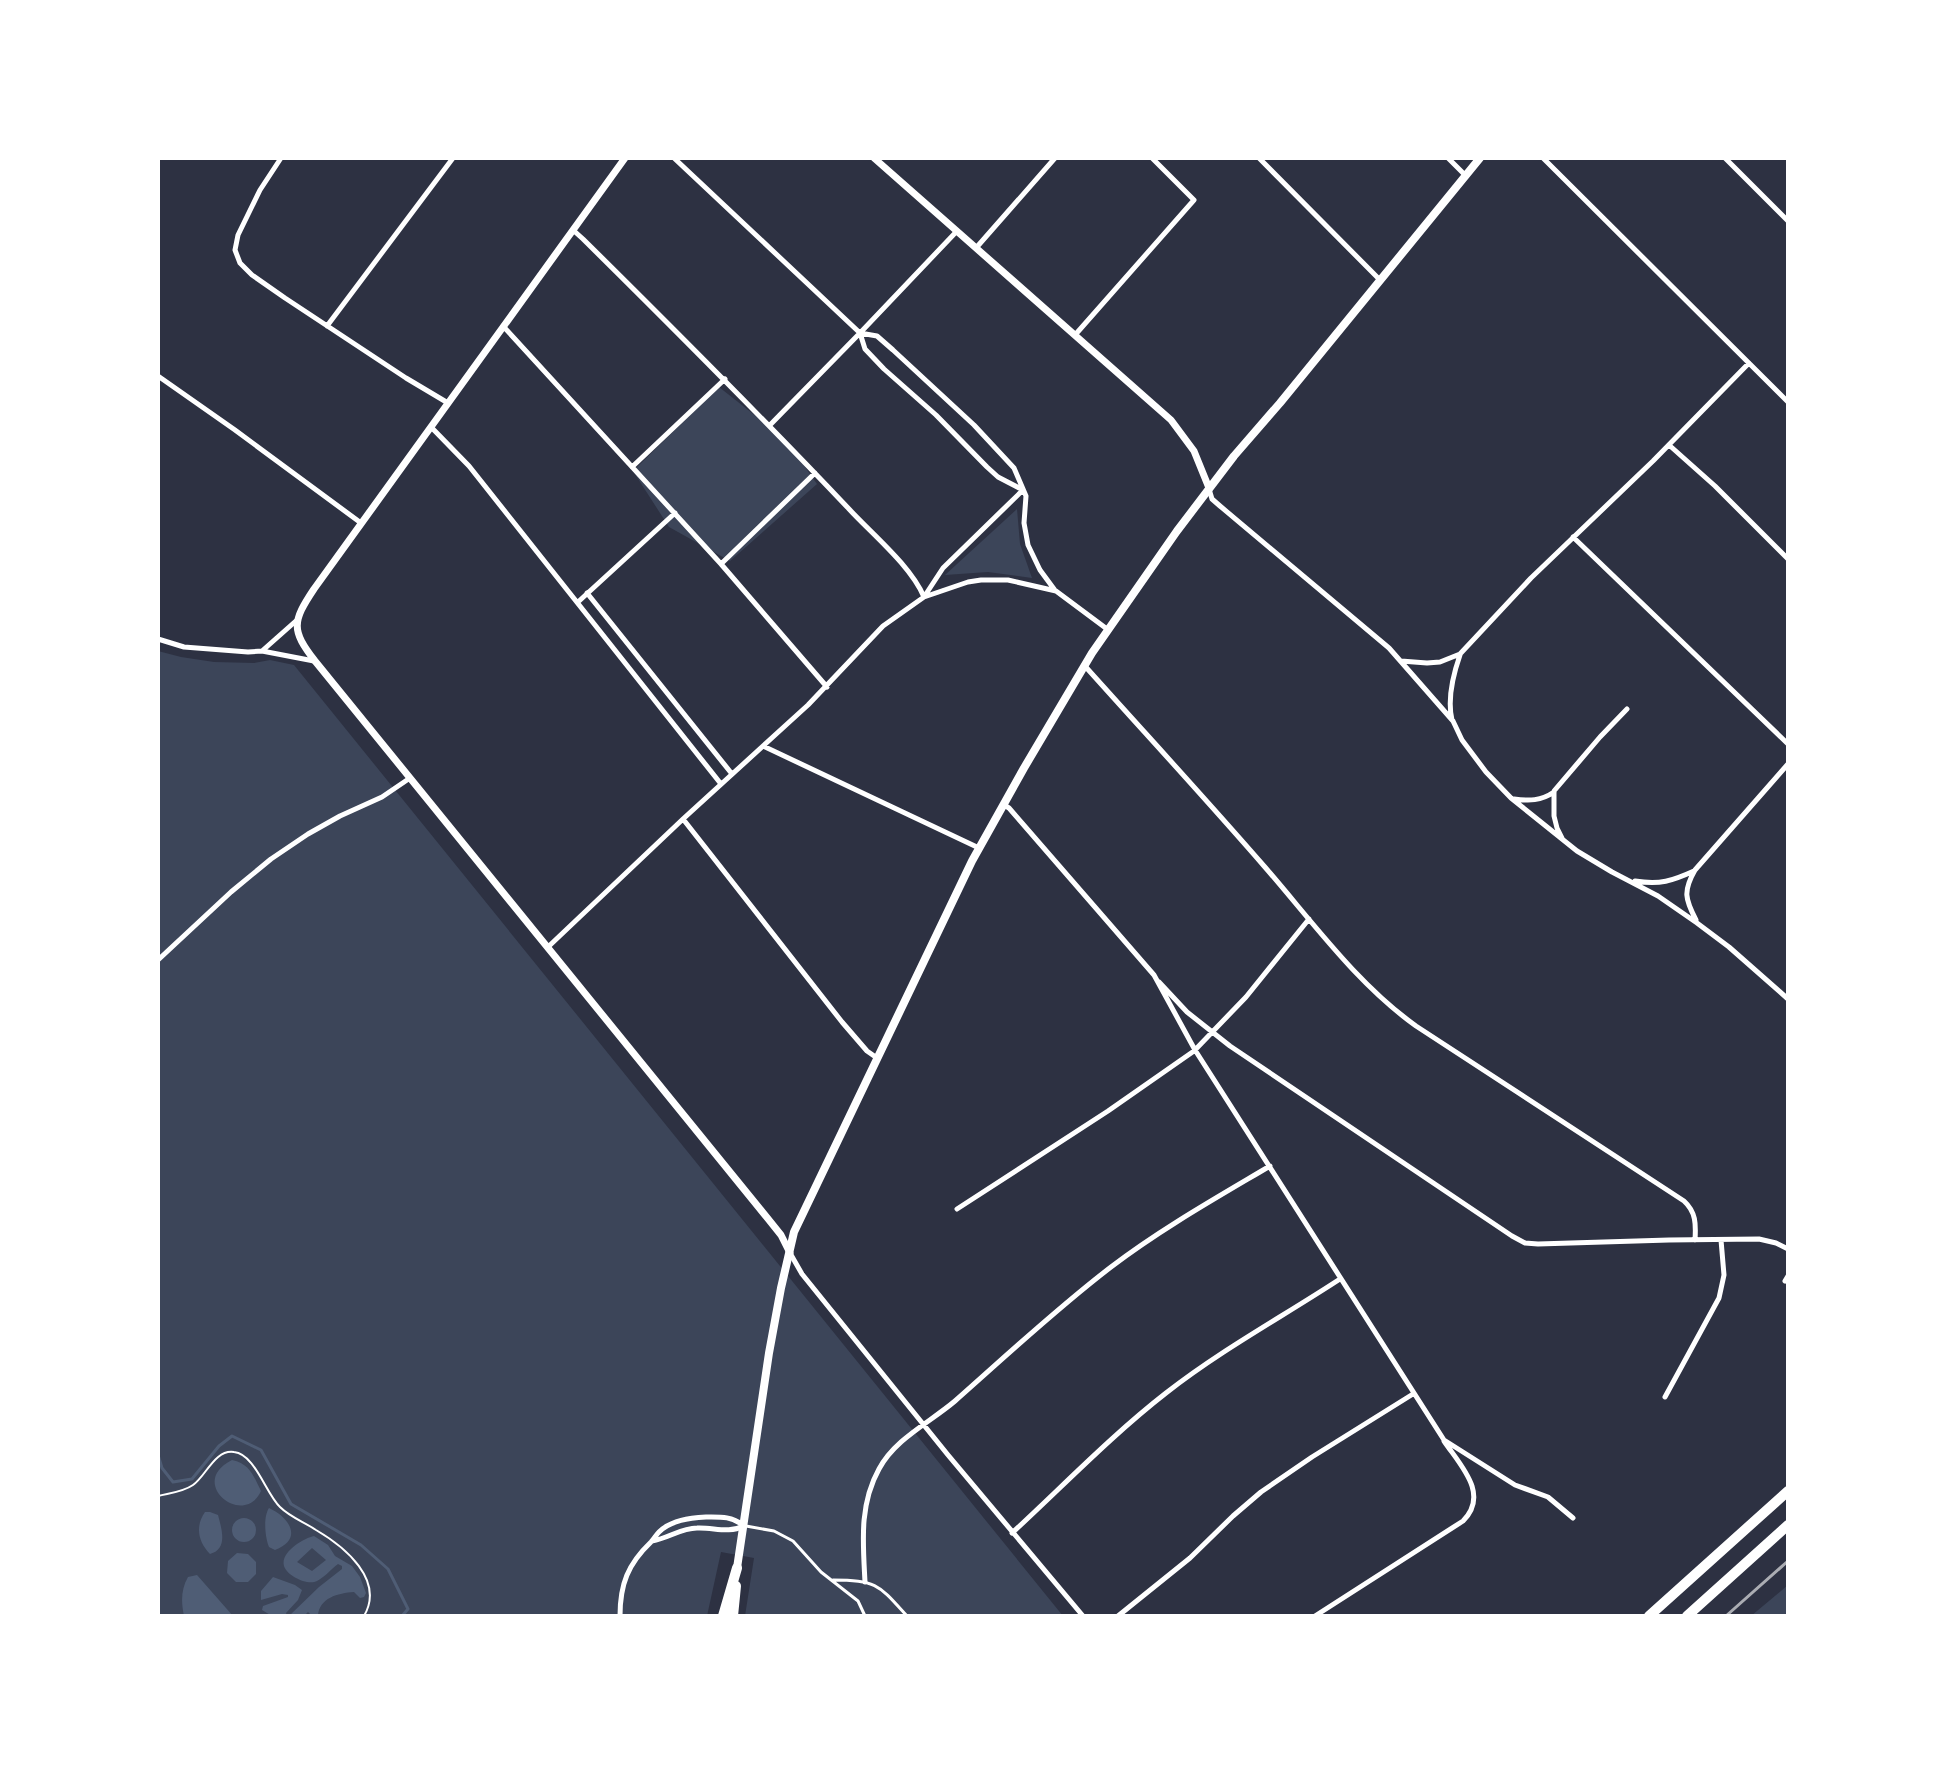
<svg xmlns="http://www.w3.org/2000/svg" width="1946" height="1774" viewBox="0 0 1946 1774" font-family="'Archivo Narrow',sans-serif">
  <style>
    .green { fill: #3c4559 }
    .water { fill: #4f5d75; fill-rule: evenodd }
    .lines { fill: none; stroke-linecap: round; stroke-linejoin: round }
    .stream { stroke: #4f5d75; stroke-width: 3 }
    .path { stroke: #fff; stroke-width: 2 }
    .service { stroke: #fff; stroke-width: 3 }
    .minor { stroke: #fff; stroke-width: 5 }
    .tertiary { stroke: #fff; stroke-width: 7 }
    .secondary { stroke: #fff; stroke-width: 7 }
    .primary { stroke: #fff; stroke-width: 8 }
    .motorway { stroke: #fff; stroke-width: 10 }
    .rail { stroke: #abadb3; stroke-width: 3 }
  </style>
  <rect width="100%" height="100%" fill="#2d3142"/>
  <!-- green -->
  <path class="green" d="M719 387 786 440 817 484 730 561 669 527 633 471Z
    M1017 509 1020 544 1032 578 988 572 945 575Z
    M158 651 181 657 214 662 254 663 270 660 294 665 1063 1616H745L754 1558 721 1552 707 1616H158Z
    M1788 1585V1616H1751Z"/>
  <!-- water -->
  <path class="water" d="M232 1460C250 1464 253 1475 261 1491 244 1529 186 1483 232 1460Z
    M269 1508C289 1517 304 1539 275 1550L269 1547C265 1537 263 1517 269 1508Z
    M205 1512H210L218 1515C222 1530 228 1549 210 1554 198 1542 195 1526 205 1512Z
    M232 1530a12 12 0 1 1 24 0a12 12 0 1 1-24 0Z
    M314 1536 328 1545 335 1556 352 1566 360 1577 366 1593 364 1597 360 1598 354 1592C338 1593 319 1598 318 1616H312L308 1612 304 1616H289L319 1587 342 1569V1566L338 1564C331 1569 325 1577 317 1581 308 1586 287 1576 284 1566 280 1552 304 1538 314 1536ZM312 1548 326 1560 312 1571 297 1562Z
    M237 1553 248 1554 256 1562V1574L248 1582H236L227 1573 228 1561Z
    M197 1575 233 1616H184C181 1602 181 1589 188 1577Z
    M273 1577 295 1585 302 1590 298 1600 286 1613 287 1616H272L262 1610 263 1606 288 1597V1595L282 1594 261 1600V1591Z"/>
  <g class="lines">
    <!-- stream -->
    <path class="stream" d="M158 1455 162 1468 173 1482 192 1479 219 1446 232 1436 261 1450 291 1504 361 1545 388 1569 408 1609 402 1616"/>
    <!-- path -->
    <path class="path" d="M158 1496C170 1493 183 1492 193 1485 206 1476 215 1449 234 1452 255 1454 266 1494 280 1507 290 1517 304 1522 316 1530 345 1547 385 1580 364 1616"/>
    <!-- service -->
    <path class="service" d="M746 1526 774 1531 793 1541 821 1572 858 1601 865 1616
      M833 1580C877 1580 879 1585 907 1616"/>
    <!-- minor -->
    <path class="minor" d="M281 158 260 190 238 235 235 250 240 263 252 275 285 298 406 378 448 403
      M674 158 860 333 865 349 884 369 936 415 987 467 998 477 1023 490
      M1259 158 1380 280
      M1448 158 1465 175
      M1543 158 1788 402
      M1725 158 1788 221
      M573 230 583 239C673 328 762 417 849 509 872 534 911 566 924 597
      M976 248 1055 158
      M327 326 453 158
      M503 326 721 564 827 687
      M860 333 877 336 893 350 974 425 1014 468 1026 496 1024 523 1028 545 1040 570 1054 589
      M1075 335 1194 200 1152 158
      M158 376 235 430 361 523
      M770 425 860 333 957 231
      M431 427 469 466 721 784
      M1669 445 1715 486 1788 559
      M632 467 725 379
      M1209 489 1212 499 1220 506 1389 648 1453 721 1462 740 1486 772 1511 798 1577 851 1612 872 1658 896 1697 923 1729 947 1788 999
      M1573 537 1788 744
      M721 564 815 473
      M587 593 732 774
      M924 597 943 568 1023 490
      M578 602 675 513
      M158 639 184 647 248 652 262 651 314 661
      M262 651 297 620
      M1401 661 1427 663 1440 662 1460 654 1531 578 1653 461 1749 363
      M1084 665C1144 732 1205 798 1264 866 1312 921 1356 983 1416 1026L1684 1201C1696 1212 1696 1224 1695 1240
      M1452 720C1447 699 1453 675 1460 655
      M763 746 979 848
      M1514 799C1529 801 1541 801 1554 792
      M1004 805 1009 808 1154 975 1195 1050 1444 1440 1515 1485 1548 1497 1573 1518
      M683 819 842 1022 867 1051 877 1058
      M1562 838 1557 828 1554 816V791L1600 737 1627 709
      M1635 881C1660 885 1672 881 1694 871
      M1696 920C1685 899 1683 891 1695 870L1788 764
      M548 947 683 819 808 705 883 626 924 597 968 582 981 580H1008L1056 591 1107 629
      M158 960 231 892 271 859 308 834 340 816 382 797 410 778
      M1159 982 1187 1012 1230 1046 1512 1236 1525 1243 1538 1244 1669 1240 1759 1239 1776 1243 1788 1249
      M957 1209 1108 1111 1194 1051 1246 997 1309 919
      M790 1253 802 1274 948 1455 1083 1616
      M1785 1281 1788 1276
      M1665 1397 1719 1298 1724 1275 1721 1240
      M1012 1533C1063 1486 1112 1435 1166 1393 1221 1350 1282 1317 1340 1279
      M652 1541C669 1538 681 1528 697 1528 713 1527 729 1534 743 1526
      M865 1582C863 1543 859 1505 879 1469 895 1439 929 1423 955 1401 1006 1356 1056 1309 1111 1267 1161 1229 1216 1198 1270 1166
      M620 1616C620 1584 628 1564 651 1542 654 1539 656 1535 659 1532 671 1520 690 1518 706 1517 720 1517 731 1516 743 1525
      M1118 1616 1190 1558 1233 1516 1261 1492 1312 1457 1413 1394
      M1315 1616 1463 1521C1490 1494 1460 1465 1444 1441"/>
    <!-- tertiary -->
    <path class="tertiary" d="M625 158 314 589C292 622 291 630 315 661L769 1220 781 1235 790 1253"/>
    <!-- secondary -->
    <path class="secondary" d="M874 158 1171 420 1194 451 1209 488"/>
    <!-- primary -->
    <path class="primary" d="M737 1568 769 1353 781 1288 794 1232 972 861 1024 768 1092 653 1177 531 1234 456 1280 403 1480 158"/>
    <!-- motorway -->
    <path class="motorway" d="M723 1616 737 1568
      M733 1616 736 1586
      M1649 1616 1788 1491
      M1687 1616 1788 1525"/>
    <!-- rail -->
    <path class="rail" d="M1726 1616 1788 1561"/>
  </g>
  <!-- border -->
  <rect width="1946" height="1774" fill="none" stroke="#ffffff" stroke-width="320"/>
</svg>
